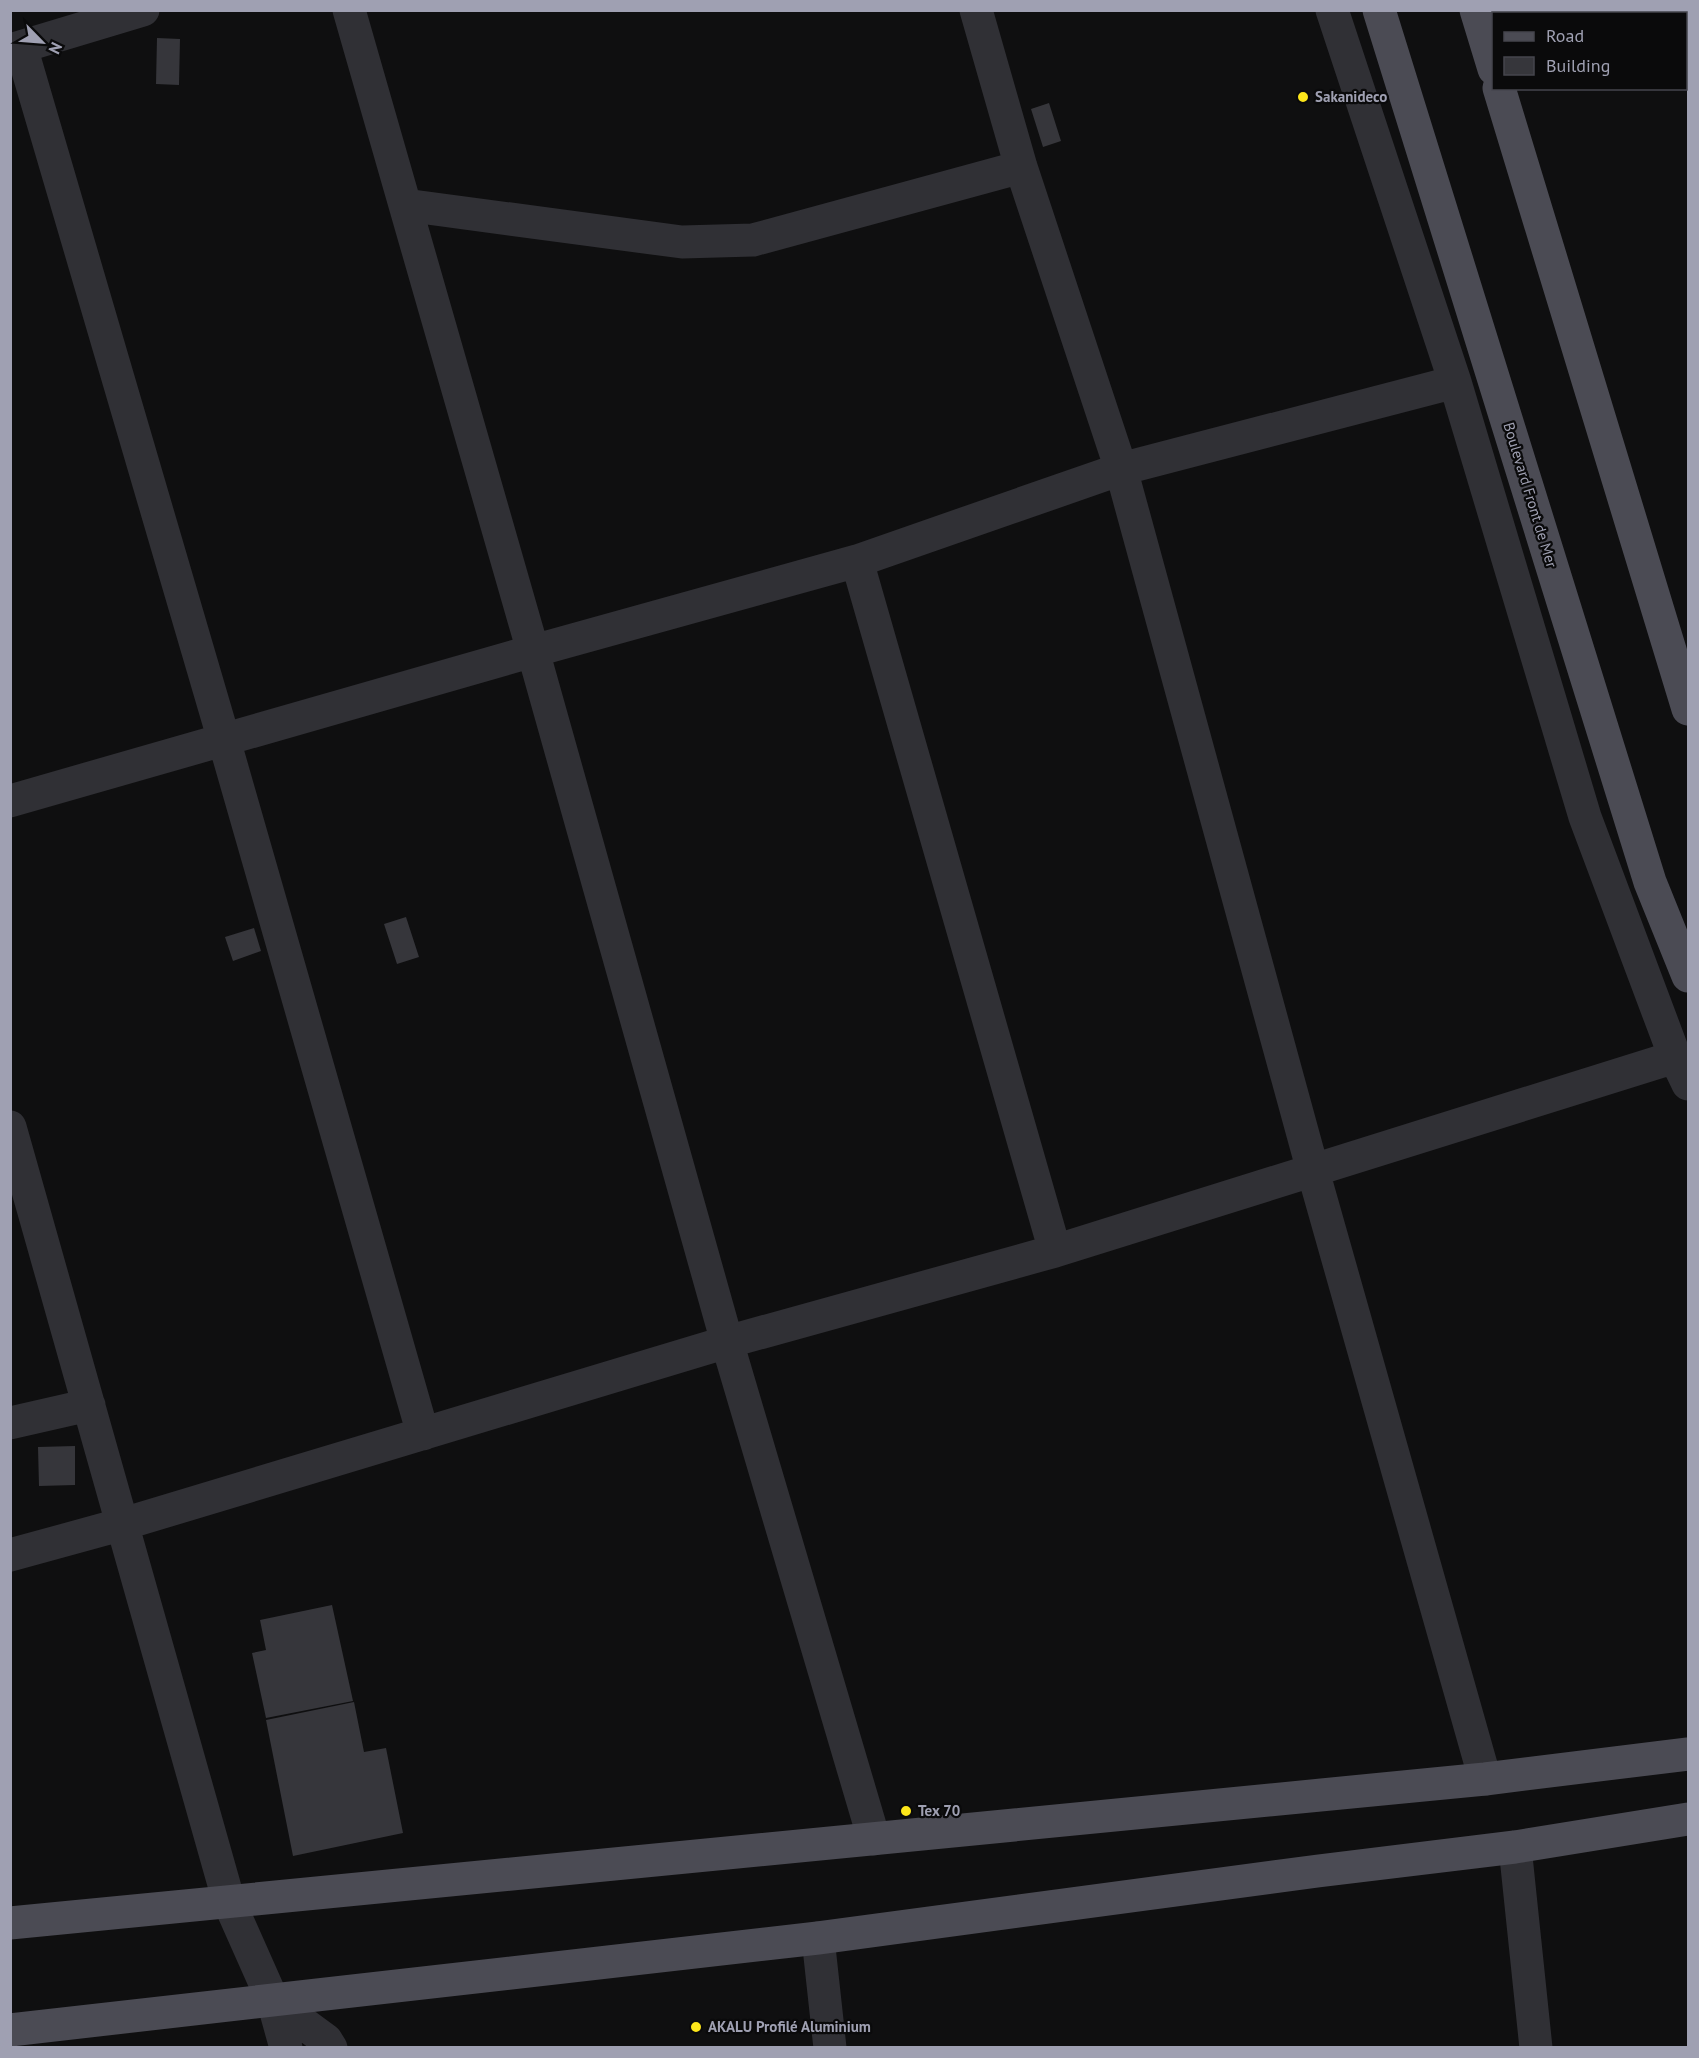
<svg xmlns="http://www.w3.org/2000/svg" width="1699" height="2058" viewBox="0 0 1699 2058" font-family="'PT Sans',sans-serif">
  <style>
    .building { fill: #36363b }
    .lines { fill: none; stroke-linecap: round; stroke-linejoin: round }
    .minor { stroke: #303035; stroke-width: 33 }
    .major { stroke: #4b4b54; stroke-width: 33 }
    .poi-dot { fill: #fde61a; stroke: #0a0a0b; stroke-width: 2 }
    .labels { text-anchor: middle; stroke-width: 4.5; stroke-linejoin: round; paint-order: stroke }
    .poi-label { font-size: 15px; font-weight: bold; fill: #9fa0b2; stroke: #0a0a0b; text-anchor: start }
    .street-label { font-size: 15px; fill: #9fa0b2; stroke: #0a0a0b }
  </style>
  <rect width="100%" height="100%" fill="#0f0f10"/>
  <!-- building -->
  <path class="building" d="M157 38 180 39 179 85 156 84Z
    M1049 103 1061 141 1043 147 1031 109Z
    M406 917 419 957 397 964 384 924Z
    M254 928 261 951 233 961 225 937Z
    M75 1446V1485L39 1486 38 1447Z
    M332 1605 353 1701 266 1718 252 1653 266 1650 260 1620Z
    M354 1702 364 1752 386 1748 403 1833 293 1856 266 1720Z"/>
  <g class="lines">
    <!-- minor -->
    <path class="minor" d="M349 10 533 651 727 1342 874 1839
      M976 10 1021 167 1121 469 1313 1171 1485 1779
      M1332 10 1455 382 1585 817 1675 1057 1688 1084
      M21 47 224 740 423 1434
      M10 50 143 10
      M405 205 682 242 753 240 1021 167
      M857 561 1055 1251
      M10 801 533 651 857 561 1121 469 1455 382
      M10 1127 229 1902 273 2001 286 2048
      M10 1423 89 1405
      M10 1555 123 1524 727 1342 1055 1251 1675 1057
      M1515 1847 1536 2048
      M818 1938 830 2048
      M273 2001 326 2040 331 2048"/>
    <!-- major -->
    <path class="major" d="M1379 10 1650 882 1688 976
      M1476 10 1494 69
      M1499 88 1688 709
      M10 1923 1485 1779 1688 1754
      M10 2030 818 1938 1318 1871 1515 1847 1688 1819"/>
  </g>
  <!-- markers -->
  <g class="poi-dot">
    <circle cx="1303" cy="97" r="6"/>
    <circle cx="906" cy="1811" r="6"/>
    <circle cx="696" cy="2027" r="6"/>
  </g>
  <g class="labels">
    <!-- poi labels -->
    <g class="poi-label">
      <text x="1315" y="102">Sakanideco</text>
      <text x="918" y="1816">Tex 70</text>
      <text x="708" y="2032">AKALU Profilé Aluminium</text>
    </g>
    <!-- street labels -->
    <g class="street-label">
      <text transform="translate(1530 495) rotate(73)" y="5">Boulevard Front de Mer</text>
    </g>
  </g>
  <!-- border -->
  <rect width="1699" height="2058" fill="none" stroke="#9fa0b2" stroke-width="24"/>
  <!-- legend -->
  <rect x="1492" y="12" width="195" height="78" fill="#0a0a0b" stroke="#46464e" stroke-width="1.5"/>
  <rect x="1504" y="32" width="30" height="9" fill="#4b4b54" stroke="#46464e" stroke-width="1.5"/>
  <text x="1546" y="42" font-size="18" fill="#9fa0b2">Road</text>
  <rect x="1504" y="57" width="30" height="18" fill="#36363b" stroke="#46464e" stroke-width="1.5"/>
  <text x="1546" y="72" font-size="18" fill="#9fa0b2">Building</text>
  <!-- north arrow -->
  <g transform="translate(42 42) rotate(115)" stroke="#0a0a0b" stroke-width="4.5" paint-order="stroke">
  <path d="M0-4.5L10 22L0 15L-10 22Z" fill="#9fa0b2"/>
  <text y="-9" font-size="16" font-weight="bold" text-anchor="middle" fill="#9fa0b2">N</text>
  </g>
</svg>
